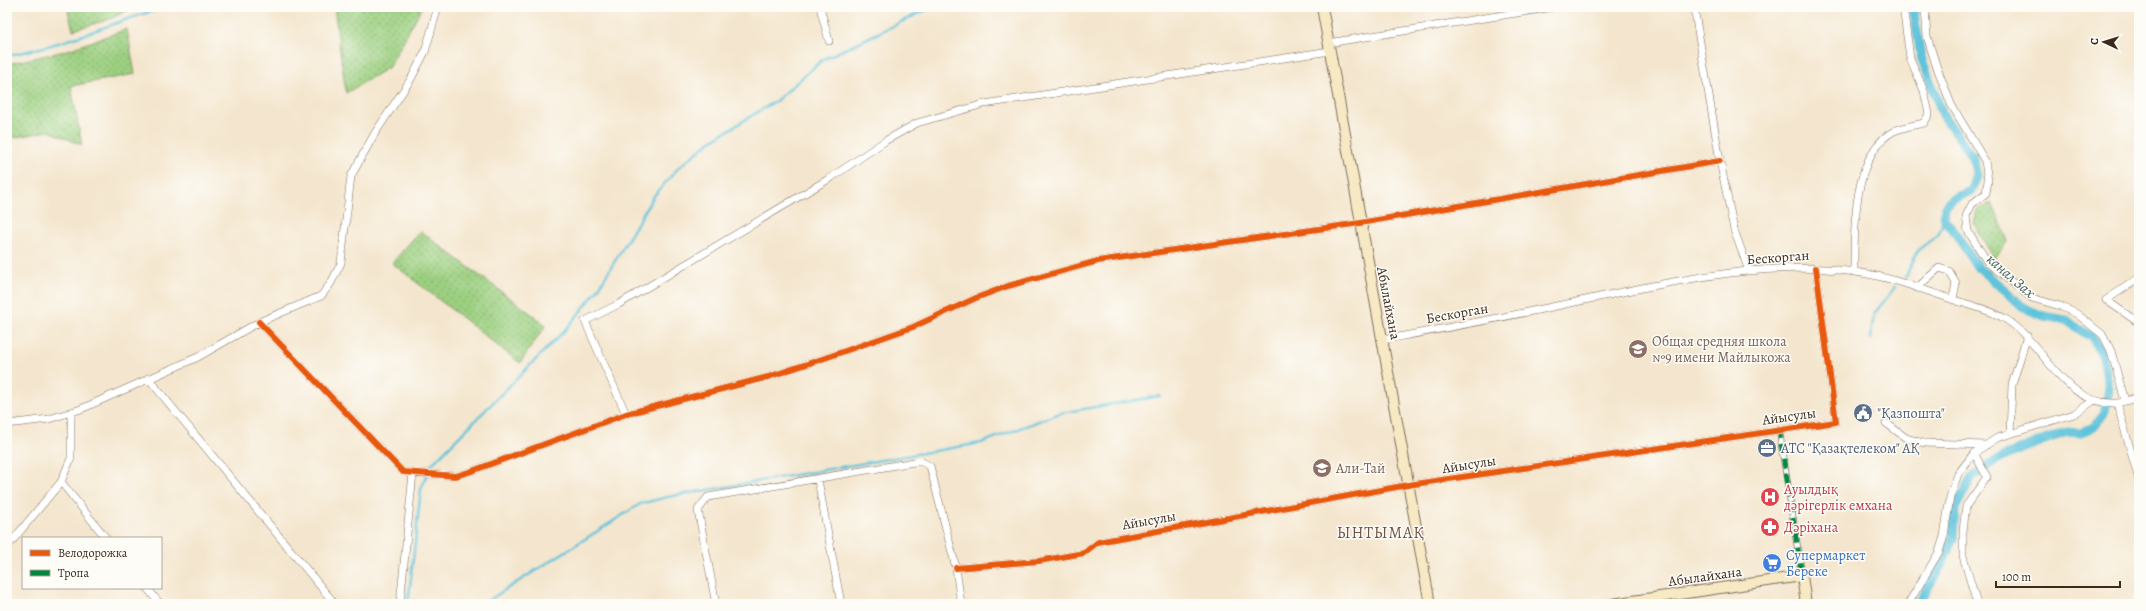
<svg xmlns="http://www.w3.org/2000/svg" width="2146" height="611" viewBox="0 0 2146 611" font-family="Alegreya,serif">
  <style>
    .garden { fill: url(#garden-dots); stroke: #6c7d50 }
    .lines { fill: none; stroke-linecap: round; stroke-linejoin: round }
    .stream { stroke: #5ec3db; stroke-width: 2.5 }
    .canal { stroke: #5ec3db; stroke-width: 9 }
    .pedestrian-casing { stroke: #7c6c5c; stroke-width: 7 }
    .minor-casing { stroke: #7c6c5c; stroke-width: 8 }
    .secondary-casing { stroke: #7c6c5c; stroke-width: 12 }
    .pedestrian { stroke: #fff; stroke-width: 5.5 }
    .minor { stroke: #fff; stroke-width: 7 }
    .secondary { stroke: #f6e9c3; stroke-width: 10 }
    .quiet { stroke: #00873e; stroke-width: 5; stroke-dasharray: 10 5; stroke-linecap: butt }
    .cycleway-casing { stroke: #fdfcf7; stroke-width: 8 }
    .cycleway { stroke: #e8590c; stroke-width: 6 }
    .labels { text-anchor: middle; stroke-width: 3; stroke-linejoin: round; paint-order: stroke }
    .street-label { font-size: 14px; fill: #3b2a1e; stroke: #fdfcf7 }
    .education-label { font-size: 14px; fill: #785e54; stroke: #fdfcf7; text-anchor: start }
    .service-label { font-size: 14px; fill: #4e5e75; stroke: #fdfcf7; text-anchor: start }
    .health-label { font-size: 14px; fill: #be3a42; stroke: #fdfcf7; text-anchor: start }
    .shop-label { font-size: 14px; fill: #366cbe; stroke: #fdfcf7; text-anchor: start }
    .water-label { font-size: 15px; font-style: italic; fill: #476060; stroke: #fdfcf7 }
    .quarter-label { font-size: 16px; letter-spacing: 1px; fill: #715247; stroke: #fdfcf7 }
  </style>
  <defs>
    <pattern id="garden-dots" width="8" height="8" patternUnits="userSpaceOnUse"><rect width="8" height="8" fill="#9cd081"/><path d="M2 2h.1M6 6h.1" fill="none" stroke="#80a969" stroke-width="1.8" stroke-linecap="round"/></pattern>
  </defs>
  <rect width="100%" height="100%" fill="#fdfcf7"/>
  <filter id="ink" filterUnits="userSpaceOnUse"><feTurbulence type="fractalNoise" baseFrequency=".025" numOctaves="2"/><feDisplacementMap in="SourceGraphic" scale="8" xChannelSelector="R" yChannelSelector="G"/><feConvolveMatrix kernelMatrix="1 2 1 2 8 2 1 2 1" color-interpolation-filters="sRGB"/></filter>
  <filter id="wash" filterUnits="userSpaceOnUse"><feTurbulence type="fractalNoise" baseFrequency=".012" numOctaves="4" result="noise"/><feDisplacementMap in="SourceGraphic" scale="16" xChannelSelector="R" yChannelSelector="G"/><feGaussianBlur stdDeviation="0.9" result="paint"/><feColorMatrix in="noise" values="0 0 0 0 0 0 0 0 0 0 0 0 0 0 0 0 0 1.4 0 .05"/><feComposite in="paint" operator="in"/></filter>
  <g filter="url(#wash)">
    <rect width="100%" height="100%" fill="#f4e6ce"/>
    <!-- garden -->
    <path class="garden" d="M67 7H134L110 19 73 30Z
      M334 7H422L389 67 346 93Z
      M127 29 135 74 71 86 82 145 49 131 7 139V64L65 51Z
      M1992 203 2008 241 1994 259 1974 224 1977 210Z
      M420 231 546 325 520 363 392 263Z"/>
    <g class="lines">
      <!-- stream -->
      <path class="stream" d="M7 56C24 52 41 48 58 43 95 32 130 16 168 7
        M1905 277 1919 249 1938 235 1944 220
        M1870 339 1874 314 1895 287
        M408 604 421 489 431 465 568 327 597 291 653 197 679 167 711 141 777 100 822 60 932 7
        M483 604 640 504 667 497 981 443 1060 413 1160 396"/>
      <!-- canal -->
      <path class="canal" d="M1913 7 1921 57 1943 115 1973 158 1977 176 1971 191 1954 198 1945 206 1944 220 1952 228 1978 268 2005 290 2024 308 2044 316 2066 320 2092 338 2103 356 2109 388 2105 412 2094 426 2081 433 2067 432 2031 445 1994 461 1972 478 1955 508 1953 538 1942 564 1918 604"/>
    </g>
  </g>
  <g filter="url(#ink)">
    <g class="lines">
      <defs>
        <path id="pedestrian" d="M1779 429 1802 576"/>
        <path id="minor" d="M820 7 829 41
          M1694 7 1720 161 1734 230 1749 271
          M1925 7 1927 36 1936 65 1951 104 1985 161 1988 181 1986 193 1972 204 1966 216 1968 231 1988 263 2032 298 2060 306 2077 314 2103 335 2111 351 2125 401
          M1328 43 1554 7
          M1854 272C1854 232 1852 153 1894 131 1903 127 1914 125 1924 123L1929 114 1924 91 1910 58 1903 7
          M2139 278 2106 300 2139 323
          M1917 288 1939 268 1949 271 1956 283 1953 299
          M259 322 403 472 456 476 472 471 626 414 768 377 828 357 913 327 976 298 1008 286 1098 261 1360 223 1720 161
          M1382 340C1441 329 1501 318 1561 305 1664 284 1789 250 1893 280 1913 286 1934 293 1954 300 1972 306 1992 310 2007 320 2045 345 2064 406 2116 403 2123 403 2132 399 2139 396
          M148 378 335 604
          M2117 403 2139 480
          M626 414 585 321 619 304 832 177 885 141 917 123 984 104 1330 51
          M1886 423 1906 438 1924 443 1986 445
          M7 424 49 419 81 409 198 357 259 322 321 296 331 283 341 263 351 176 375 133 411 79 425 52 438 7
          M2010 434 2012 385 2027 336
          M1974 453 1987 477 1966 506 1963 531V556L1977 604
          M818 480 841 604
          M61 482 106 538
          M7 547 61 482 71 458V412
          M956 568 1039 561 1084 553 1098 542 1408 485 1836 422 1816 268
          M147 588 160 604
          M400 604 413 473
          M716 604 698 510 708 497 920 461 930 466 956 568 961 604
          M1908 604 1939 552 1944 536 1950 497 1958 474 1974 453 1997 438 2074 414 2093 401"/>
        <path id="secondary" d="M1322 7 1430 604
          M1612 604 1802 576 1806 604"/>
      </defs>
      <!-- pedestrian casing -->
      <use href="#pedestrian" class="pedestrian-casing"/>
      <!-- minor casing -->
      <use href="#minor" class="minor-casing"/>
      <!-- secondary casing -->
      <use href="#secondary" class="secondary-casing"/>
      <!-- pedestrian -->
      <use href="#pedestrian" class="pedestrian"/>
      <!-- minor -->
      <use href="#minor" class="minor"/>
      <!-- secondary -->
      <use href="#secondary" class="secondary"/>
      <!-- quiet -->
      <path class="quiet" d="M1779 429 1802 576"/>
      <defs>
        <path id="cycleway" d="M259 322 403 472 456 476 472 471 626 414 768 377 828 357 913 327 976 298 1008 286 1098 261 1360 223 1720 161
          M956 568 1039 561 1084 553 1098 542 1408 485 1836 422 1816 268"/>
      </defs>
      <!-- cycleway casing -->
      <use href="#cycleway" class="cycleway-casing"/>
      <!-- cycleway -->
      <use href="#cycleway" class="cycleway"/>
    </g>
  </g>
  <!-- icons -->
  <defs>
    <symbol id="school-disc" viewBox="-11 -11 22 22"><circle r="9.5" fill="#8d6e63" stroke="#fdfcf7"/><path d="M0-5L7-2L0 1L-7-2ZM-4 1L0 2.5L4 1V4Q0 6-4 4Z" fill="#fff"/></symbol>
    <symbol id="civic-disc" viewBox="-11 -11 22 22"><circle r="9.5" fill="#5c6f8a" stroke="#fdfcf7"/><path d="M-.6-6.5H3V-4.5H.6V-3L4-1V1h2V6H-6V1h2V-1L-.6-3ZM-1.2 2.5V6h2.4V2.5Z" fill="#fff"/></symbol>
    <symbol id="office-disc" viewBox="-11 -11 22 22"><circle r="9.5" fill="#5c6f8a" stroke="#fdfcf7"/><path d="M-6-3h4V-5.5h4V-3h4V5H-6ZM-1-4.5V-3h2v-1.5ZM-6 0V1H6V0Z" fill="#fff"/></symbol>
    <symbol id="hospital-disc" viewBox="-11 -11 22 22"><circle r="9.5" fill="#e0444e" stroke="#fdfcf7"/><path d="M-5-5h3v3.5h4V-5h3V5h-3V1.5h-4V5h-3Z" fill="#fff"/></symbol>
    <symbol id="pharmacy-disc" viewBox="-11 -11 22 22"><circle r="9.5" fill="#e0444e" stroke="#fdfcf7"/><path d="M-2-6h4v4h4v4h-4v4h-4v-4h-4v-4h4Z" fill="#fff"/></symbol>
    <symbol id="supermarket-disc" viewBox="-11 -11 22 22"><circle r="9.5" fill="#3f7fe0" stroke="#fdfcf7"/><path d="M-6-5.5h2.5l.6 2H6L4.5 2H-2.5L-4.4-4H-6ZM-1.5 3.2a1.3 1.3 0 1 0 .1 0ZM3 3.2a1.3 1.3 0 1 0 .1 0Z" fill="#fff"/></symbol>
  </defs>
  <g fill-rule="evenodd">
    <use href="#school-disc" x="1627" y="338" width="22" height="22"/>
    <use href="#civic-disc" x="1852" y="402" width="22" height="22"/>
    <use href="#office-disc" x="1756" y="437" width="22" height="22"/>
    <use href="#school-disc" x="1311" y="457" width="22" height="22"/>
    <use href="#hospital-disc" x="1759" y="486" width="22" height="22"/>
    <use href="#pharmacy-disc" x="1759" y="516" width="22" height="22"/>
    <use href="#supermarket-disc" x="1761" y="552" width="22" height="22"/>
  </g>
  <g class="labels">
    <!-- street labels -->
    <g class="street-label">
      <text transform="translate(1778 257) rotate(-4)" y="5">Бескорган</text>
      <text transform="translate(1389 303) rotate(79)" y="5">Абылайхана</text>
      <text transform="translate(1457 313) rotate(-10)" y="5">Бескорган</text>
      <text transform="translate(1789 416) rotate(-8)" y="5">Айысулы</text>
      <text transform="translate(1469 464) rotate(-9)" y="5">Айысулы</text>
      <text transform="translate(1149 520) rotate(-10)" y="5">Айысулы</text>
      <text transform="translate(1705 576) rotate(-8)" y="5">Абылайхана</text>
    </g>
    <!-- education labels -->
    <g class="education-label">
      <text x="1652" y="346">Общая средняя школа<tspan x="1652" dy="16">№9 имени Майлыкожа</tspan></text>
      <text x="1336" y="473">Али-Тай</text>
    </g>
    <!-- service labels -->
    <g class="service-label">
      <text x="1877" y="418">"Қазпошта"</text>
      <text x="1781" y="453">АТС "Қазақтелеком" АҚ</text>
    </g>
    <!-- health labels -->
    <g class="health-label">
      <text x="1784" y="494">Ауылдық<tspan x="1784" dy="16">дәрігерлік емхана</tspan></text>
      <text x="1784" y="532">Дәріхана</text>
    </g>
    <!-- shop labels -->
    <g class="shop-label">
      <text x="1786" y="560">Супермаркет<tspan x="1786" dy="16">Береке</tspan></text>
    </g>
    <!-- water labels -->
    <g class="water-label">
      <text transform="translate(2011 276) rotate(41)" y="5">канал Зах</text>
    </g>
    <!-- quarter labels -->
    <g class="quarter-label">
      <text x="1381" y="538">ЫНТЫМАҚ</text>
    </g>
  </g>
  <!-- margin -->
  <rect width="2146" height="611" fill="none" stroke="#fdfcf7" stroke-width="24"/>
  <!-- legend -->
  <rect x="22" y="537" width="140" height="52" fill="#fdfcf7" stroke="#afa8a0"/>
  <rect x="30" y="550" width="20" height="6" fill="#e8590c" stroke="#afa8a0"/>
  <text x="58" y="557" font-size="12" fill="#3b2a1e">Велодорожка</text>
  <rect x="30" y="570" width="20" height="6" fill="#00873e" stroke="#afa8a0"/>
  <text x="58" y="577" font-size="12" fill="#3b2a1e">Тропа</text>
  <!-- north arrow -->
  <g transform="translate(2104 42) rotate(274)" stroke="#fdfcf7" stroke-width="3" paint-order="stroke">
  <path d="M0-3L7 15L0 10L-7 15Z" fill="#3b2a1e"/>
  <text y="-6" font-size="11" font-weight="bold" text-anchor="middle" fill="#3b2a1e">С</text>
  </g>
  <!-- scale -->
  <path d="M1996 581v6h124v-6" fill="none" stroke="#3b2a1e" stroke-width="2"/>
  <text x="2002" y="581" font-size="12" fill="#3b2a1e" stroke="#fdfcf7" stroke-width="3" paint-order="stroke">100 m</text>
</svg>
